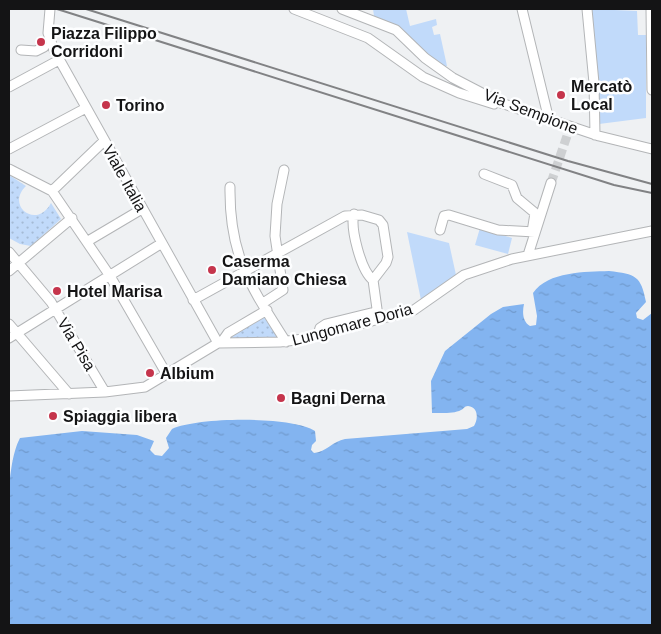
<svg xmlns="http://www.w3.org/2000/svg" width="661" height="634" viewBox="0 0 661 634" font-family="Arial,sans-serif">
  <style>
    .green { fill: #c1dafa }
    .garden { fill: url(#garden-dots) }
    .water { fill: url(#water-ripples) }
    .lines { fill: none; stroke-linecap: round; stroke-linejoin: round }
    .minor-tunnel { stroke: #ced0d2; stroke-width: 9; stroke-dasharray: 9 4.5; stroke-linecap: butt }
    .minor-casing { stroke: #b3b5b7; stroke-width: 11 }
    .minor { stroke: #fff; stroke-width: 9 }
    .rail { stroke: #818284; stroke-width: 2 }
    .poi-dot { fill: #c5354c; stroke: #fdfeff; stroke-width: 2 }
    .labels { text-anchor: middle; stroke-width: 5; stroke-linejoin: round; paint-order: stroke }
    .poi-label { font-size: 16px; font-weight: bold; fill: #141415; stroke: #fdfeff; text-anchor: start }
    .street-label { font-size: 16px; fill: #141415; stroke: #fdfeff }
  </style>
  <defs>
    <pattern id="garden-dots" width="8" height="8" patternUnits="userSpaceOnUse" patternTransform="scale(1.25)"><rect width="8" height="8" fill="#c1dafa"/><path d="M2 2h.1M6 6h.1" fill="none" stroke="#a5bad5" stroke-width="1.8" stroke-linecap="round"/></pattern>
    <pattern id="water-ripples" width="26" height="14" patternUnits="userSpaceOnUse" patternTransform="scale(1.25)"><rect width="26" height="14" fill="#83b4f0"/><path d="M2 4q2-2 4 0t4 0M15 11q2-2 4 0t4 0" fill="none" stroke="#709acd"/></pattern>
  </defs>
  <rect width="100%" height="100%" fill="#eff1f3"/>
  <!-- green -->
  <path class="green" d="M373 9H406L410 26 436 19 437 25 432 27 434 35 440 34 447 66H443L426 55 395 25 374 16Z
    M592 9 637 11 638 35H646V118L599 124 590 14Z
    M480 228 512 238 508 254 475 245Z
    M407 232 449 243 456 275 421 300Z"/>
  <!-- garden -->
  <path class="garden" d="M9 175 26 186C5 206 37 230 51 203L61 219 31 246 20 244 9 238Z
    M265 316 278 338 230 340 229 338 231 333Z"/>
  <!-- water -->
  <path class="water" d="M609 271C636 274 641 276 646 302L636 313 637 318 643 320 652 313V625H9C9 582 1 473 20 438L82 431 137 435 154 441 150 450 155 455 162 456 169 448 166 438 172 429C199 417 291 416 315 431L316 441 312 445 311 450 314 453C326 452 333 441 345 439L467 429 474 426C478 420 479 407 468 406 464 406 464 409 461 410 454 414 440 413 432 413L431 381 445 351 491 314 503 307 524 304C522 313 523 322 530 326L536 325 537 316 533 293C548 271 586 272 609 271Z"/>
  <g class="lines">
    <!-- minor-tunnel -->
    <path class="minor-tunnel" d="M551 183 568 133"/>
    <defs>
      <path id="minor" d="M50 9 48 33 54 50 218 343
        M294 9 368 38 423 77 459 93 494 104
        M342 9 396 30 425 58 453 78 501 103 599 136 652 149
        M522 9 549 120
        M587 9 594 83 595 135
        M651 9 652 90
        M21 50 36 51 44 47
        M9 87 59 60
        M9 149 86 108
        M9 169 52 191 110 276 166 373
        M484 174 512 185 517 198 535 213 532 232
        M230 187C229 256 250 285 286 342
        M52 191 104 141
        M354 214C350 228 361 271 373 280
        M440 230 444 216 449 215 498 230 535 232
        M88 241 142 209
        M9 252 51 302 105 392
        M528 255 551 183
        M9 271 72 218
        M193 300 345 216 362 215 379 220 383 225 388 257 386 263 373 280 377 309 375 312 326 324 320 328 318 335
        M263 303 283 290 275 236 277 204 284 170
        M9 324 69 394
        M9 338 162 243
        M221 343 228 333 267 310
        M9 396 105 392 145 387 218 343 280 342 303 339 414 310 464 275 512 259 652 231"/>
    </defs>
    <!-- minor casing -->
    <use href="#minor" class="minor-casing"/>
    <!-- minor -->
    <use href="#minor" class="minor"/>
    <!-- rail -->
    <path class="rail" d="M57 9 614 185 652 193
      M86 9 568 161 652 184"/>
  </g>
  <!-- markers -->
  <g class="poi-dot">
    <circle cx="41" cy="42" r="5"/>
    <circle cx="561" cy="95" r="5"/>
    <circle cx="106" cy="105" r="5"/>
    <circle cx="212" cy="270" r="5"/>
    <circle cx="57" cy="291" r="5"/>
    <circle cx="150" cy="373" r="5"/>
    <circle cx="281" cy="398" r="5"/>
    <circle cx="53" cy="416" r="5"/>
  </g>
  <g class="labels">
    <!-- poi labels -->
    <g class="poi-label">
      <text x="51" y="39">Piazza Filippo<tspan x="51" dy="18">Corridoni</tspan></text>
      <text x="571" y="92">Mercatò<tspan x="571" dy="18">Local</tspan></text>
      <text x="116" y="111">Torino</text>
      <text x="222" y="267">Caserma<tspan x="222" dy="18">Damiano Chiesa</tspan></text>
      <text x="67" y="297">Hotel Marisa</text>
      <text x="160" y="379">Albium</text>
      <text x="291" y="404">Bagni Derna</text>
      <text x="63" y="422">Spiaggia libera</text>
    </g>
    <!-- street labels -->
    <g class="street-label">
      <text transform="translate(531 111) rotate(21)" y="6">Via Sempione</text>
      <text transform="translate(125 178) rotate(61)" y="6">Viale Italia</text>
      <text transform="translate(352 324) rotate(-15)" y="6">Lungomare Doria</text>
      <text transform="translate(77 344) rotate(59)" y="6">Via Pisa</text>
    </g>
  </g>
  <!-- border -->
  <rect width="661" height="634" fill="none" stroke="#141415" stroke-width="20"/>
</svg>
